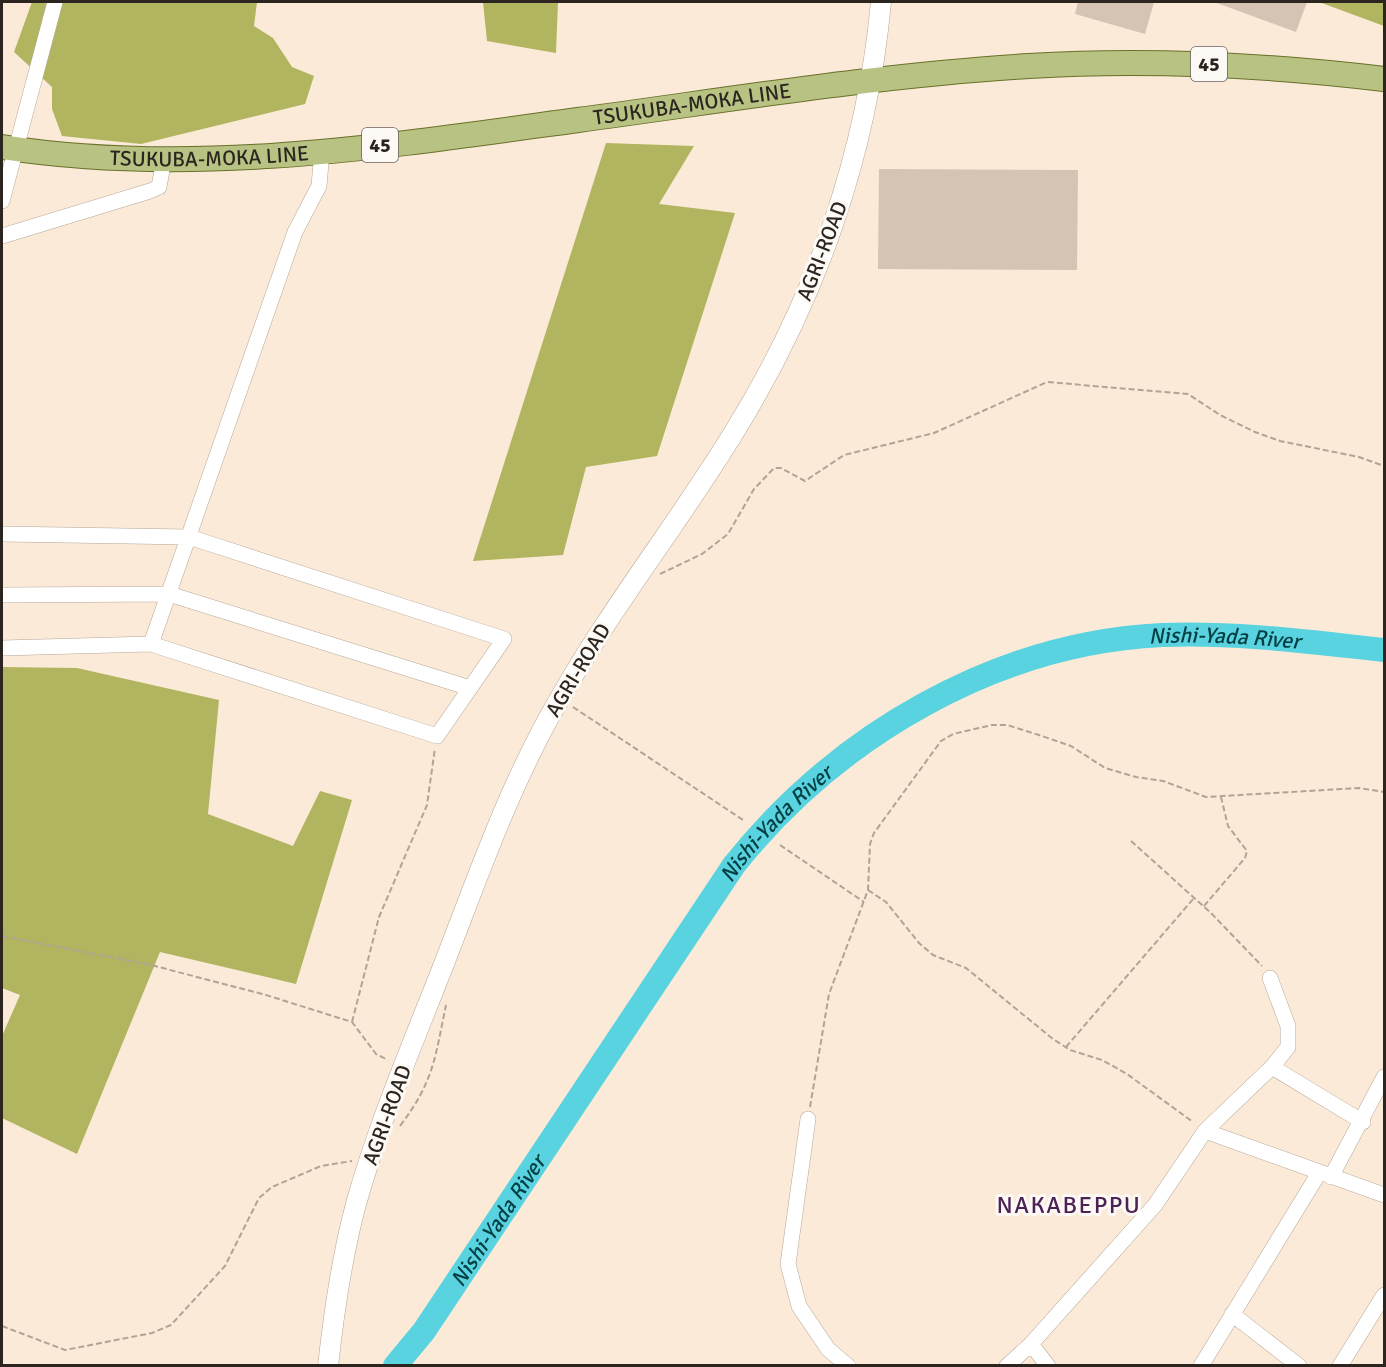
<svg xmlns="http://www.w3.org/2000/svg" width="1386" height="1367" viewBox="0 0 1386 1367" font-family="Signika,sans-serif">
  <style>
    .forest { fill: #b1b55f }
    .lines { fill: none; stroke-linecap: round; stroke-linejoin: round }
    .river { stroke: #58d3df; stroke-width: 24 }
    .building { fill: #d5c4b3 }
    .minor-casing { stroke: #b6a796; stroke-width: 16 }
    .tertiary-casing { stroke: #b6a796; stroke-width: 21 }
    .primary-casing { stroke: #687029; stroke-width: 26 }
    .path { stroke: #b1a396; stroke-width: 2; stroke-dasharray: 6 3; stroke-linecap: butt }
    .minor { stroke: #fff; stroke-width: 15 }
    .tertiary { stroke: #fff; stroke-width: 20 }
    .primary { stroke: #b8c282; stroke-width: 24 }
    .labels { text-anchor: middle; stroke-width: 6; stroke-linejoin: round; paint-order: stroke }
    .shield { fill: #fdfaf6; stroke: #6b6560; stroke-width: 1.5 }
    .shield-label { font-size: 20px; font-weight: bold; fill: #2c251f }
    .street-label { font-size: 21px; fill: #2c251f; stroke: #fdfaf6 }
    .water-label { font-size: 22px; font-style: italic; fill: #033f44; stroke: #fdfaf6 }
    .quarter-label { font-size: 24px; letter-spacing: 1.5px; fill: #4d2255; stroke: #fdfaf6 }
  </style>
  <rect width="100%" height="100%" fill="#fbead8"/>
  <!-- forest -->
  <path class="forest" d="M32 2H257L254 26 273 38 292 67 314 76 305 104 141 144 62 136 52 109V87L14 52Z
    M483 2H558L556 53 487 41Z
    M1319 2H1384V26Z
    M606 143 694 146 659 204 735 213 657 456 586 467 563 555 473 561Z
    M2 667 77 668 219 700 208 814 293 846 320 791 352 800 296 984 160 952 77 1154 2 1118V1036L20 995 2 988Z"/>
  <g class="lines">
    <!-- river -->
    <path class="river" id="s1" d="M395 1366 424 1331 734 865C837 736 995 643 1162 635 1237 632 1310 642 1384 650"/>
  </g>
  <!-- building -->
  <path class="building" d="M1078 2H1154L1145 34 1075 14Z
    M1214 2H1307L1296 32Z
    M879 169 1078 170 1077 270 878 269Z"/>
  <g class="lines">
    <defs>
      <path id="minor" d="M2 201 55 2
        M2 236 150 191 159 187 164 159
        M2 534 189 537 504 639 437 736 151 644 2 648
        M2 595 169 594 470 688
        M151 644 295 232 319 186 322 151
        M1272 1067 1363 1122
        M808 1119 788 1264 799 1306 828 1349 848 1366
        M1205 1131 1384 1195
        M1331 1177 1384 1077
        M1232 1314 1299 1366
        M1031 1344 1048 1366
        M1007 1366 1031 1344 1155 1205 1205 1131 1272 1067 1288 1047V1026L1270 978
        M1201 1366 1319 1173
        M1340 1366 1384 1295"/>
      <path id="tertiary" d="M328 1366C334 1311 342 1256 356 1204 380 1118 417 1034 449 951 482 865 513 778 560 698 613 605 680 521 736 429 816 299 867 154 881 2"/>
      <g id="primary">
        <path id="s2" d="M2 147C193 177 388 146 578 120 728 100 878 75 1029 66 1148 59 1267 65 1384 79"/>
      </g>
    </defs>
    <!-- minor casing -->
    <use href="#minor" class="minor-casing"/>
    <!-- tertiary casing -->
    <use href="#tertiary" class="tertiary-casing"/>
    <!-- primary casing -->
    <use href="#primary" class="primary-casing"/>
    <!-- path -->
    <path class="path" d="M660 574 702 554 728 534 754 489 774 468H781L805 481 844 455 934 433 1047 382 1188 394 1220 415 1255 432 1280 441 1359 457 1384 466
      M573 707 743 820
      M1131 841 1211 913 1262 966
      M780 845 864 902
      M868 890 886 902 919 943 933 955 966 968 1053 1039 1070 1050 1102 1060 1127 1074 1193 1122
      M1204 906 1245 858 1247 851 1228 826 1221 797
      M2 936 151 965 266 995 352 1022 376 1054 388 1060
      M352 1022 379 917 427 805 435 748
      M1066 1047 1194 898
      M810 1107 829 994 868 890 870 844 874 833 941 741 953 734 992 725H1007L1039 735 1071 746 1105 768 1136 777 1163 781 1206 797 1359 788 1384 792
      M400 1126C434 1081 435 1058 446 1005
      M2 1326 65 1350 152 1333 171 1325 225 1266 259 1198 272 1187 321 1166 352 1161"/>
    <!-- minor -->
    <use href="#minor" class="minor"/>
    <!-- tertiary -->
    <use href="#tertiary" class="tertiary"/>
    <!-- primary -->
    <use href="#primary" class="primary"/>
  </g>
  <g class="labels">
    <!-- shield labels -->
    <g class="shield">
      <rect x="1191" y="47" width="36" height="34" rx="4.5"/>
      <rect x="362" y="128" width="36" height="34" rx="4.5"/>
    </g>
    <g class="shield-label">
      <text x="1209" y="71">45</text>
      <text x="380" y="152">45</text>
    </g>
    <!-- street labels -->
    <g class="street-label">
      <text dy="7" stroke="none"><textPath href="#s2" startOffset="694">TSUKUBA-MOKA LINE</textPath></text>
      <text dy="7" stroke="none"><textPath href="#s2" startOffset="208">TSUKUBA-MOKA LINE</textPath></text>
      <text transform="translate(822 251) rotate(-69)" y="7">AGRI-ROAD</text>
      <text transform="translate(578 670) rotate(-59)" y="7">AGRI-ROAD</text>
      <text transform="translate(387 1115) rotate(-70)" y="7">AGRI-ROAD</text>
    </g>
    <!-- water labels -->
    <g class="water-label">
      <text dy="8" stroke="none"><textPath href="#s1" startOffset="1168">Nishi-Yada River</textPath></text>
      <text dy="8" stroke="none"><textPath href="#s1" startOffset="664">Nishi-Yada River</textPath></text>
      <text dy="8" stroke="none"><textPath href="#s1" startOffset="178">Nishi-Yada River</textPath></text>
    </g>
    <!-- quarter labels -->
    <g class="quarter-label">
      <text x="1069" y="1213">NAKABEPPU</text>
    </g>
  </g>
  <!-- border -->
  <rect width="1386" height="1367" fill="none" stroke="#2c251f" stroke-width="6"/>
</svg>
